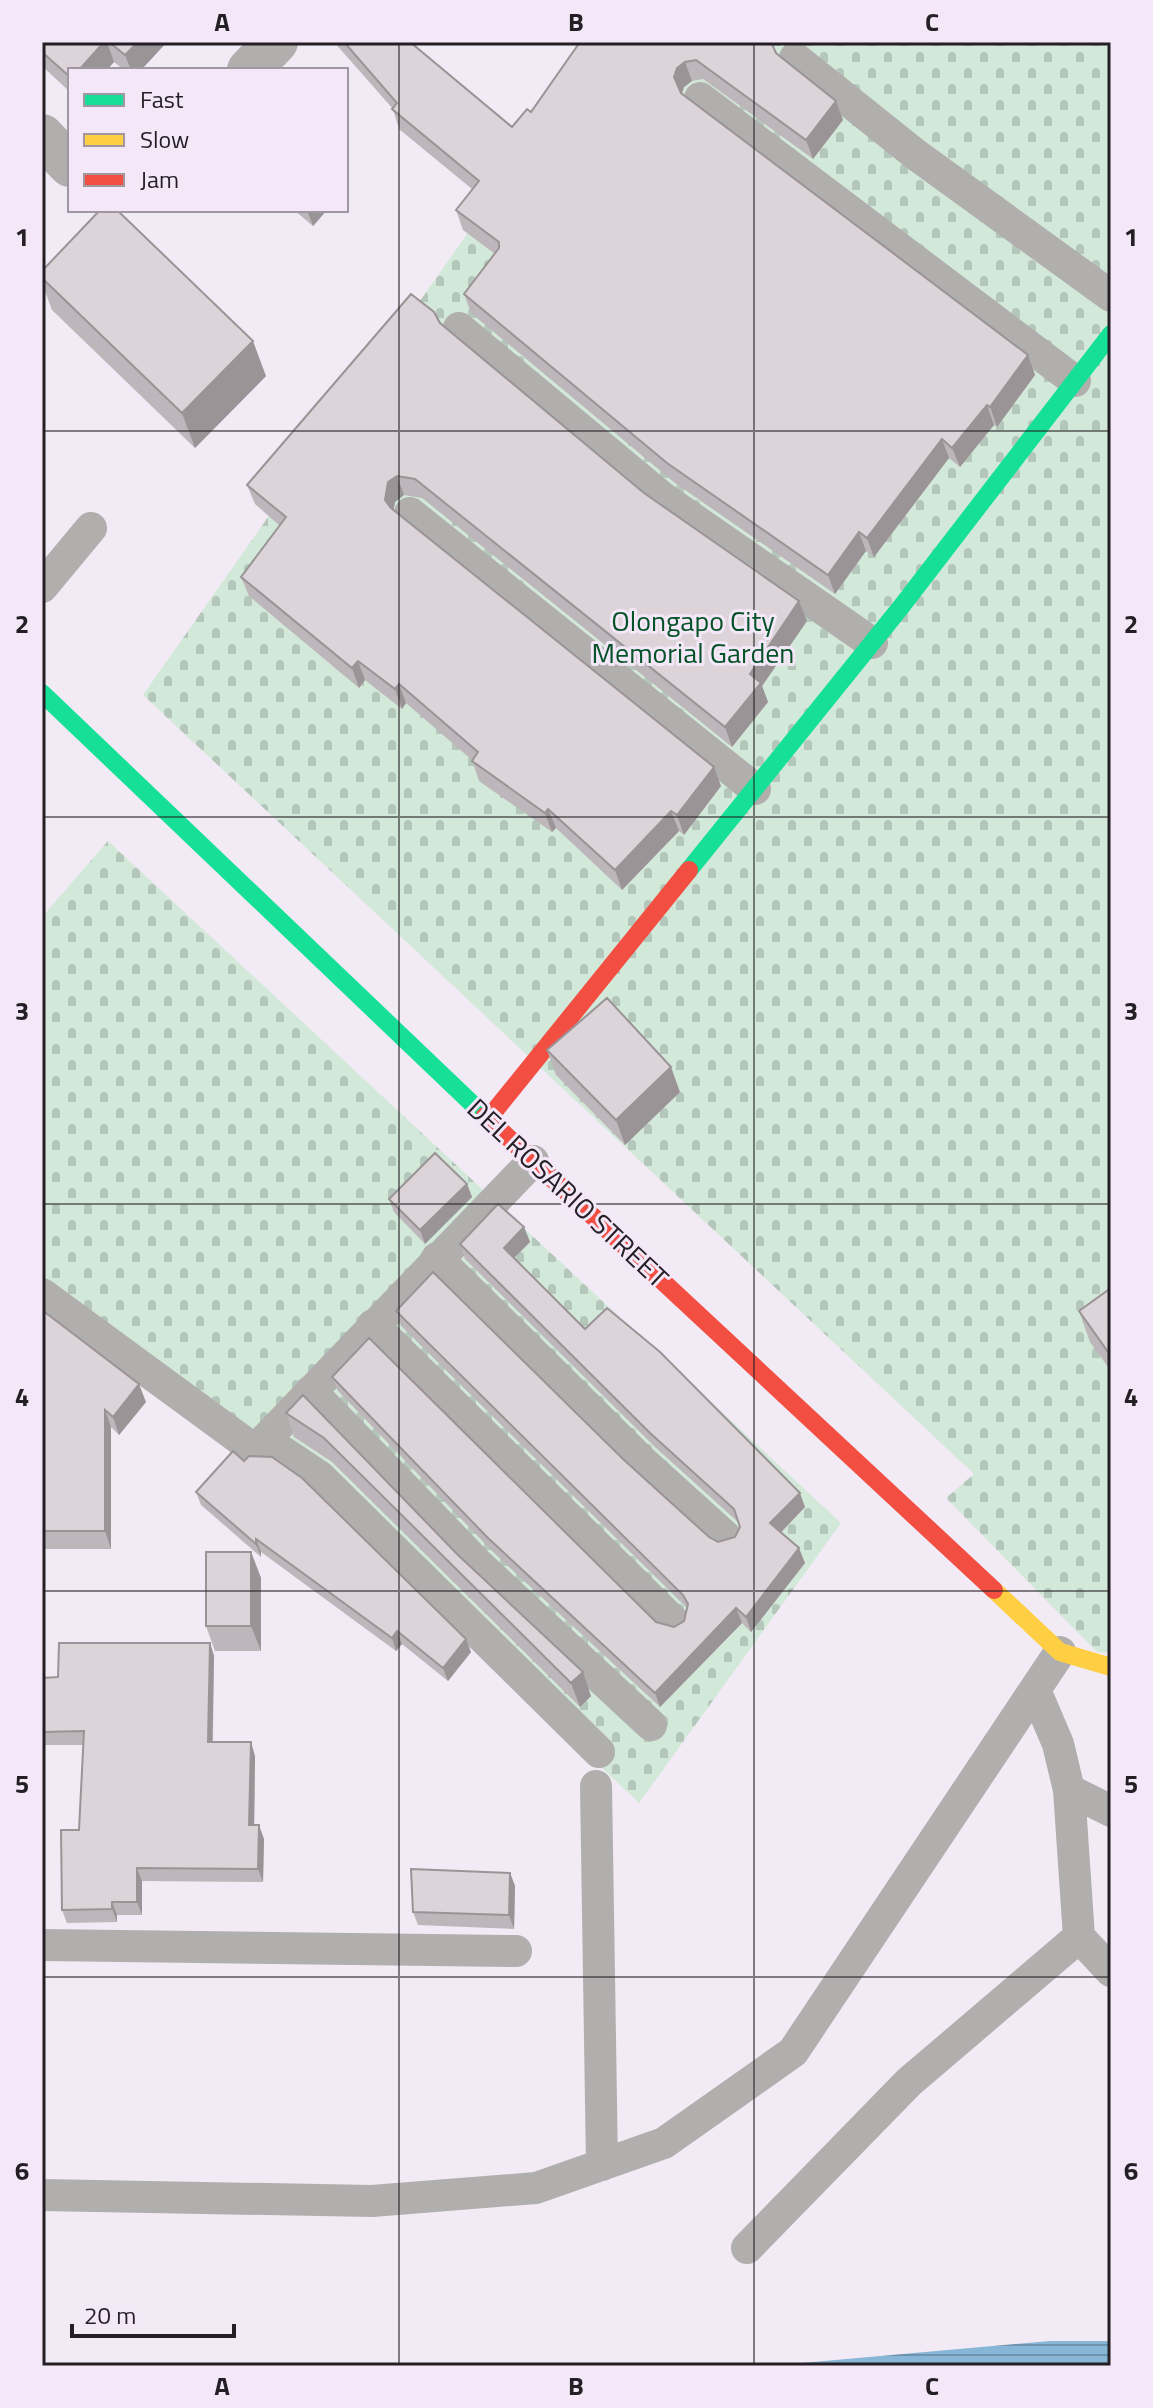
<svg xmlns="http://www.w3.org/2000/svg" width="1153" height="2408" viewBox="0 0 1153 2408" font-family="'Titillium Web',sans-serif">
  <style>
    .cemetery { fill: url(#cemetery-stones) }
    .water { fill: url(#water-rules) }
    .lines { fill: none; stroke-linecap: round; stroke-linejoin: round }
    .lane { stroke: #b1aeae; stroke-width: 32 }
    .street { stroke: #b1aeae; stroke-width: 44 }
    .fast { stroke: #16e098; stroke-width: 18 }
    .slow { stroke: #ffcf43; stroke-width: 18 }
    .jam { stroke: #f24e42; stroke-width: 18 }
    .wall { fill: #bdb6ba }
    .shaded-wall { fill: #9a9497 }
    .building { fill: #dcd4d8; stroke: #9a9497; stroke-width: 2 }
    .grid { fill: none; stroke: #231f25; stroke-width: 2; stroke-opacity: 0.55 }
    .labels { text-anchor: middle; stroke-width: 6; stroke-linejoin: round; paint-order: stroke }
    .park-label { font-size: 28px; fill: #055228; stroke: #f4e7f7 }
    .street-label { font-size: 28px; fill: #231f25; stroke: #f4e7f7 }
    .neatline { fill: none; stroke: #231f25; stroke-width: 3 }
    .grid-label { font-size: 26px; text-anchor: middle; font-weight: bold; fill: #231f25 }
  </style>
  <defs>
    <pattern id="cemetery-stones" width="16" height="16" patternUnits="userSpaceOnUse" patternTransform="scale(2)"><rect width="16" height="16" fill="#d2e9d9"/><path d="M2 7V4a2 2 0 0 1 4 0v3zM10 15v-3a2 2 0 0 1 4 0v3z" fill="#b4c7ba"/></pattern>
    <pattern id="water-rules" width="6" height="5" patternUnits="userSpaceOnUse" patternTransform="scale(2)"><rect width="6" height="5" fill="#87b6d6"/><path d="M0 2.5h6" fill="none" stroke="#6e93ad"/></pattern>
  </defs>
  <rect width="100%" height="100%" fill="#f2eaf4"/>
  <!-- cemetery -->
  <path class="cemetery" d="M602 42H1111V1653L1097 1652 946 1498 974 1474 143 695Z
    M108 841 841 1523 639 1803 235 1420 42 1287V917Z"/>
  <!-- water -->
  <path class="water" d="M1050 2341H1111V2366H768Z"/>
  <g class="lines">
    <!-- lane -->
    <path class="lane" d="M795 58 915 154 1111 296
      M700 98 1075 381
      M459 328 663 498 872 643
      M410 513 755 789
      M42 587 91 528
      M437 1258 642 1461 727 1538
      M42 1294 255 1450 283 1452 319 1476 599 1752
      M373 1325 675 1623
      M311 1391 480 1566 651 1725
      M255 1450 533 1161
      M596 1786 602 2165
      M1069 1790 1111 1811
      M1079 1937 1111 1971
      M42 1945 516 1951
      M42 2195 372 2201 536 2188 664 2143 793 2052 1060 1652
      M747 2248 909 2082 1079 1937 1069 1790 1058 1744 1035 1690"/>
    <!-- street -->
    <path class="street" d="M249 70 276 42
      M42 136 70 165"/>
    <!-- fast -->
    <path class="fast" d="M42 693 485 1116
      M689 870 901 607 1111 334"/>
    <!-- slow -->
    <path class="slow" d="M994 1590 1060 1652 1111 1667"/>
    <!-- jam -->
    <path class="jam" d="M485 1116 994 1590
      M488 1119 689 870"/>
  </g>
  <!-- wall -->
  <path class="wall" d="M42 42H167L141 70H124L114 62 70 70V92L42 66Z
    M334 42H411L512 127 531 112 580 42 776 53 836 101 843 120 813 159 703 79 692 81 684 87 682 94 1028 355 1035 375 997 427 994 425 960 467 949 458 874 557 866 551 835 594 675 483 471 313 464 294 495 254 463 230 456 210 472 189 399 129 393 109Z
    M294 210H327L313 226Z
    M42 271 266 376 195 448 52 310 42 283Z
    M440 323 644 493 807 621 762 686 768 702 732 747 422 498 404 495 395 502 393 510 721 786 684 835 679 831 622 890 556 828 552 832 479 781 472 760 406 703 402 709 365 680 359 688 249 596 241 577 280 526 255 504 247 485Z
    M547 1050 680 1092 625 1145 556 1075Z
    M467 1184 472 1197 425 1244 394 1212 389 1199Z
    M524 1227 530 1242 514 1258 585 1329 805 1507 781 1533 805 1563 751 1632 742 1623 660 1707 493 1552 338 1391 332 1377 656 1622 674 1627 684 1621 687 1608 401 1326 396 1311 624 1460 709 1537 718 1542 735 1537 740 1527 739 1523 655 1447 465 1259 460 1244Z
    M1111 1288V1371L1090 1342 1079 1311Z
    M42 1310 146 1402 119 1435 111 1427V1549H42Z
    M303 1395 591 1696 580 1707 332 1462 294 1437 286 1413Z
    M196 1492 471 1652 448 1681 402 1644 396 1651 261 1552V1557L201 1505Z
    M251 1552 261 1578V1651H215L206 1626Z
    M210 1643 214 1656 213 1742 255 1756 254 1825 264 1839 263 1882 142 1881V1915H117V1922L67 1923 62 1910 79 1830 83 1745H42V1678L58 1677Z
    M510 1873 515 1886 514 1929 418 1925 413 1912Z"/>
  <!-- shaded-wall -->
  <path class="shaded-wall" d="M104 42H107L114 62 107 70H79Z
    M138 42H167L141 70H131L125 55Z
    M685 62 692 81 684 87 681 96 674 77 677 68Z
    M836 101 843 120 813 159 806 140Z
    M307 210H327L313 226Z
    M253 341 266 376 195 448 182 413Z
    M1028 355 1035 375 997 427 990 407Z
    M987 405 994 425 960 467 952 448Z
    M942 439 949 458 874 557 867 538Z
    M397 476 404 495 395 502 392 519 385 500 388 482Z
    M859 532 866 551 835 594 828 575Z
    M799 601 807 621 762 686 768 702 732 747 725 727 750 674Z
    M358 661 365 680 359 688 352 668Z
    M399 684 406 703 402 709 395 689Z
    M714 767 721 786 684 835 677 815Z
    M548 809 556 828 552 832 545 813Z
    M671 811 679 831 622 890 615 870Z
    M671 1067 680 1092 625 1145 616 1120Z
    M467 1184 472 1197 425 1244 420 1230Z
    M524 1227 530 1242 509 1263 504 1248Z
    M139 1384 146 1402 119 1435 113 1417Z
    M105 1410 111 1427V1549L105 1531Z
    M800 1493 805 1507 775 1538 770 1523Z
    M256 1539 261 1552V1557L256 1544Z
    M799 1548 805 1563 751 1632 746 1617Z
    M251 1552 261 1578V1651L251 1626Z
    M736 1608 742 1623 660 1707 655 1693Z
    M397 1631 402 1644 396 1651 392 1638Z
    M466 1639 471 1652 448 1681 443 1668Z
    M210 1643 214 1656 212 1755 208 1742Z
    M583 1672 591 1696 580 1707 571 1683Z
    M251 1742 255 1756 254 1838 249 1825Z
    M259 1825 264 1839 263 1882 258 1869Z
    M137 1868 142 1881V1915L137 1902Z
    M510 1873 515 1886 514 1929 509 1915Z
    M112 1902 117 1915V1922L112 1909Z"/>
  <!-- building -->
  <path class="building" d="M42 42H104L79 70H70V77L42 52Z
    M109 42H138L125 55Z
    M344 42H410L512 127 527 109 531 112 580 42H771L776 53 836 101 806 140 696 60 685 62 677 68 674 77 681 93 1028 355 990 407 987 405 952 448 942 439 867 538 859 532 828 575 667 463 464 294 499 248V242L456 210 479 181 392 109 397 103Z
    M100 210H117L253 341 182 413 42 278V271Z
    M411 294 434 312 440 323 644 493 799 601 750 674 761 683 725 727 415 479 397 476 388 482 385 500 391 508 714 767 677 815 671 811 615 870 548 809 545 813 472 761 478 752 399 684 395 689 358 661 352 668 241 577 286 517 247 485Z
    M607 998 671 1067 616 1120 547 1050Z
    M435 1153 467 1184 420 1230 389 1199Z
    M498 1204 524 1227 504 1248 585 1329 607 1308 660 1352 800 1493 770 1523 799 1548 746 1617 736 1608 655 1693 488 1538 332 1377 369 1338 656 1622 674 1627 684 1621 688 1604 683 1595 396 1311 433 1272 624 1460 709 1537 718 1542 735 1537 740 1527 734 1509 650 1433 460 1244Z
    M1111 1288V1356L1079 1311Z
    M42 1310 139 1384 113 1417 105 1410V1531H42Z
    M303 1395 458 1555 583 1672 571 1683 324 1438 286 1413Z
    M233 1451 244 1461 249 1456 272 1457 302 1478 466 1639 443 1668 397 1631 392 1638 256 1539V1544L196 1492Z
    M206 1552H251V1626H206Z
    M59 1643H210L208 1742H251L249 1825H259L258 1869 137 1868V1902H112V1909L62 1910 61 1830H79L84 1731 42 1732V1678L58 1677Z
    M411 1869 510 1873 509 1915 413 1912Z"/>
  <!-- grid -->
  <path class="grid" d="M399 42V2366M754 42V2366M42 431H1111M42 817H1111M42 1204H1111M42 1591H1111M42 1977H1111"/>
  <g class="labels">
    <!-- park labels -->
    <g class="park-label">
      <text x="693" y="631">Olongapo City<tspan x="693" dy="32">Memorial Garden</tspan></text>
    </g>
    <!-- street labels -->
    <g class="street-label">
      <text transform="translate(568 1193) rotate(43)" y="10">DEL ROSARIO STREET</text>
    </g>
  </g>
  <!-- border -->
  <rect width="1153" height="2408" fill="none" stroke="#f4e7f7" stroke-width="88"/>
  <!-- legend -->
  <rect x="68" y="68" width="280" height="144" fill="#f4e7f7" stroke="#a097a3" stroke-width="2"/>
  <rect x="84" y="94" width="40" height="12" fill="#16e098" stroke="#a097a3" stroke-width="2"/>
  <text x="140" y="108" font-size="24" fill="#231f25">Fast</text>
  <rect x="84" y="134" width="40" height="12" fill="#ffcf43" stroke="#a097a3" stroke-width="2"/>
  <text x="140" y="148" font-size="24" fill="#231f25">Slow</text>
  <rect x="84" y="174" width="40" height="12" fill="#f24e42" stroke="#a097a3" stroke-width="2"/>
  <text x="140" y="188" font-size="24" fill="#231f25">Jam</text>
  <!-- scale -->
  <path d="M72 2324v12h162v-12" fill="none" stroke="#231f25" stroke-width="4"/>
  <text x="84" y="2324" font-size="24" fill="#231f25" stroke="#f4e7f7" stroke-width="6" paint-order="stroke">20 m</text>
  <rect x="44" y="44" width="1065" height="2320" class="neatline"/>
  <g class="grid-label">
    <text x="222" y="31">A</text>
    <text x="576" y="31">B</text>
    <text x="932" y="31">C</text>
    <text x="22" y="246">1</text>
    <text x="1131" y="246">1</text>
    <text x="22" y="633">2</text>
    <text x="1131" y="633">2</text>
    <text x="22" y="1020">3</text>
    <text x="1131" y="1020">3</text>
    <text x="22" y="1406">4</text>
    <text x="1131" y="1406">4</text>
    <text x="22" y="1793">5</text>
    <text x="1131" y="1793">5</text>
    <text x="22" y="2180">6</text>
    <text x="1131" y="2180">6</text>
    <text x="222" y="2395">A</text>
    <text x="576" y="2395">B</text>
    <text x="932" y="2395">C</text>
  </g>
</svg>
